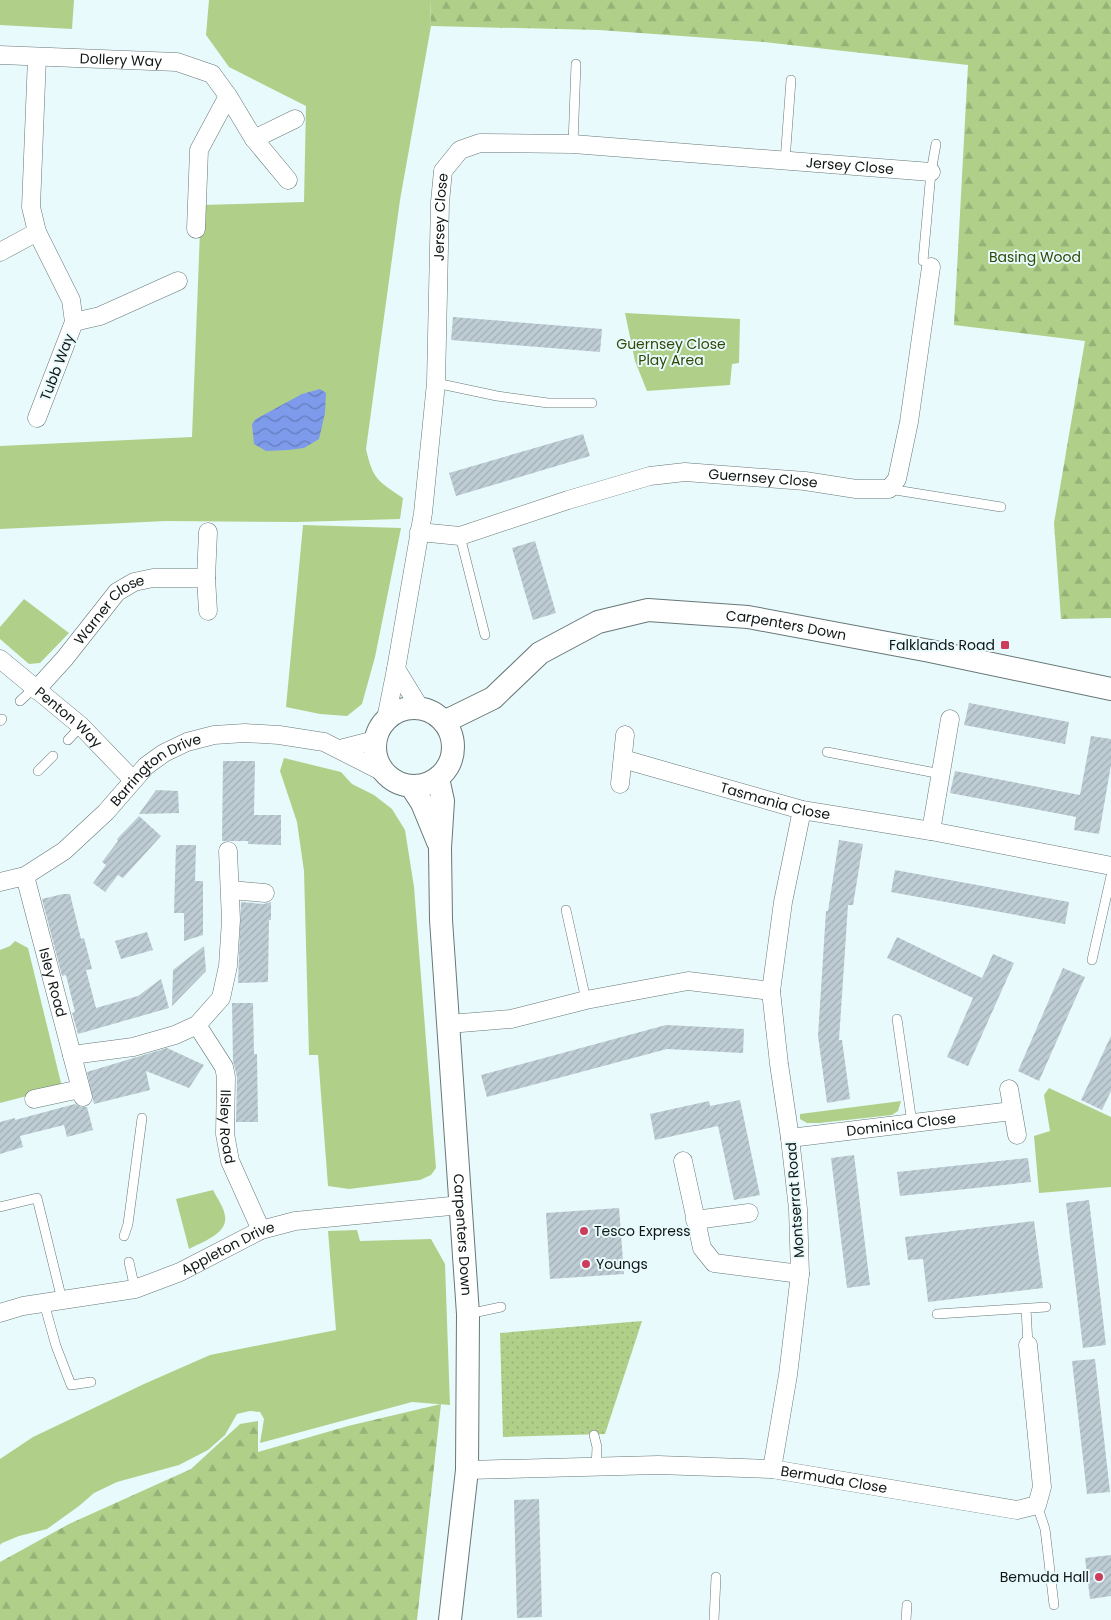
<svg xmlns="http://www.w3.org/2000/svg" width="1111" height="1620" viewBox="0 0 1111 1620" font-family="Poppins,sans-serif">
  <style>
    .green { fill: #b0d08a }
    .forest { fill: url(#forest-firs) }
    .garden { fill: url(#garden-dots) }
    .water { fill: url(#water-waves) }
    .building { fill: url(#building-hatch) }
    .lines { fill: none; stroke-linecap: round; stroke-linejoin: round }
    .service-casing { stroke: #677778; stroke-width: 10 }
    .minor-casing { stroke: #677778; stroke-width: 19 }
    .tertiary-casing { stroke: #677778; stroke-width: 24 }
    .service { stroke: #fff; stroke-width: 9 }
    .minor { stroke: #fff; stroke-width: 18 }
    .tertiary { stroke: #fff; stroke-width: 22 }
    .poi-dot { fill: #cc3c5b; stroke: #e8fafb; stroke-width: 2 }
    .labels { text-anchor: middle; stroke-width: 4; stroke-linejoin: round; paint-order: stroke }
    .street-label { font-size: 14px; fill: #101616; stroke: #e8fafb }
    .park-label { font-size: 14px; fill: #314806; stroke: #e8fafb }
    .poi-label { font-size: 14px; fill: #101616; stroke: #e8fafb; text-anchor: end }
  </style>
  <defs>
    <pattern id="forest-firs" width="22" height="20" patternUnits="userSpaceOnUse" patternTransform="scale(1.25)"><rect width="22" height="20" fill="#b0d08a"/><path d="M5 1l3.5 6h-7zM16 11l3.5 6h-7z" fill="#96b276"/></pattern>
    <pattern id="garden-dots" width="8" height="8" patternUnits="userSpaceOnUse" patternTransform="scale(1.25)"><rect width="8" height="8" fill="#b0d08a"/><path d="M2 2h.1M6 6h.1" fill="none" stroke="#96b276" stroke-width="1.8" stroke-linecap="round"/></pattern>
    <pattern id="water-waves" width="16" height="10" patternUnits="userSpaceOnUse" patternTransform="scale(1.25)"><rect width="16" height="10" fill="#7d9aeb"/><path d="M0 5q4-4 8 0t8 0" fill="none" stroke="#657dbd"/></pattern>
    <pattern id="building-hatch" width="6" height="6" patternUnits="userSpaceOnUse" patternTransform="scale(1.25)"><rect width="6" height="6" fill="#beccd4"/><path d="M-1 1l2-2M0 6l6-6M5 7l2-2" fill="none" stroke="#a2aeb5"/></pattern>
  </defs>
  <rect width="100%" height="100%" fill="#e8fafb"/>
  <!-- green -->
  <path class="green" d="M0 0H74L72 29 0 25Z
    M209 0H430L431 26 400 200 366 449C373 480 378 481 403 498L400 519 297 522 166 521 0 529V446L192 437 201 205 304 202 306 106 229 67 206 35Z
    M625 313 740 319 739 363 732 364 730 385 647 391 635 361Z
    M303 525 401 528 375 657 362 704 347 716 320 714 286 707Z
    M24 599 69 633 40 663 29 664 0 639V627Z
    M284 758 341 772 352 784 374 795 392 809 405 830 414 887 436 1168 431 1175 420 1180 349 1189 328 1186 318 1055H309L304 871 297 822 280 771Z
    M15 941 28 948 62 1087 0 1103V950L10 946Z
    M1049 1088 1111 1117V1187L1039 1193 1034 1136 1050 1131 1044 1095Z
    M901 1101 898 1111 892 1115 819 1123H807L800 1119V1114Z
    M213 1190C217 1198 224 1207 225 1216 228 1234 202 1242 189 1249L176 1199Z
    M357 1230 360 1241 431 1239 445 1264 450 1405 412 1402 260 1443 264 1419 260 1412 250 1411 237 1414 225 1435 208 1450 179 1465 117 1482 94 1493 79 1506 47 1529 19 1536 2 1543 0 1545V1459L33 1437 144 1384 210 1355 336 1330 328 1231Z"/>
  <!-- forest -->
  <path class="forest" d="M430 0H1111V618L1061 619 1054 523 1085 341 954 325 968 65 764 42 599 30 431 26Z
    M441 1404 417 1620H0V1562L69 1524 191 1469 240 1424 258 1421V1452L348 1426Z"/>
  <!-- garden -->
  <path class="garden" d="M642 1321 605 1434 503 1437 500 1333Z"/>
  <!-- water -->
  <path class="water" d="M320 389 326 393 325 413 319 439 304 448 288 450 266 451 254 444 252 424 256 419 302 394Z"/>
  <!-- building -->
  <path class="building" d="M453 317 602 329 600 352 451 340Z
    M583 434 590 456 456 496 449 473Z
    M535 541 556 613 533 620 512 548Z
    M969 703 1069 722 1065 744 964 725Z
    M1091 736 1111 739V765L1099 834 1074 830 1076 817 950 793 955 771 1080 795Z
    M223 761H255L254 815H281V845L248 844V841H222Z
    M156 790 178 791 179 813 139 814Z
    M139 816 161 836 123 878 118 875 105 892 93 883 106 865 102 862 118 841 117 839Z
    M839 840 863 844 853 905H848L839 1040H842L850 1099 827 1103 818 1036 826 911H828Z
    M176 845H196L195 881H203V935L184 941V913H174Z
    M895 870 1069 902 1065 924 891 892Z
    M63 894H70L81 939 84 938 92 969 86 970 96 1008 138 996 161 979 169 1008 78 1034 72 1013 75 1012 66 975 62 976 42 899Z
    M241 902 264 904 271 902V920H269L268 982 238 983Z
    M147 932 153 950 121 959 115 941Z
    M897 937 982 978 993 954 1014 963 968 1066 947 1057 973 998 887 958Z
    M204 946 206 971 172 1006 173 970Z
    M1063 968 1085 977 1039 1081 1018 1071Z
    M232 1003H253L254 1054H257L258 1122H236L237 1077 233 1061Z
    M666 1025 744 1029 743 1053 667 1049 487 1097 481 1075Z
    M1111 1036V1091L1102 1110 1081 1100Z
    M167 1048 204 1065 189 1088 146 1071 150 1090 94 1104 87 1072Z
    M740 1100 760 1195 734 1200 718 1126 655 1140 650 1114 709 1101 710 1106Z
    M75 1104 81 1107H87L93 1130 67 1137 64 1125 20 1136 23 1147 0 1154V1122L15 1118V1120Z
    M854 1155 870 1285 847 1288 831 1158Z
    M1028 1158 1031 1182 900 1196 897 1172Z
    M1089 1200 1106 1345 1083 1348 1066 1203Z
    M619 1208 624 1274 550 1279 546 1213Z
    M1034 1221 1043 1288 928 1302 923 1259 908 1260 905 1237Z
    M1095 1359 1110 1492 1087 1494 1072 1361Z
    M539 1499 542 1617 517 1618 514 1500Z
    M1111 1555V1596L1090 1599 1085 1558Z"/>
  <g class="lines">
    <defs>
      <path id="service" d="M573 144 576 64
        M785 161 791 80
        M923 261 931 172 936 144
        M436 383 497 396 548 403H592
        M889 489 1001 507
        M460 536 485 635
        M20 701 34 688
        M0 721 2 719
        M68 740 81 726
        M827 752 941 774
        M38 771 53 756
        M566 910 586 1000
        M1092 960 1111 876
        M897 1019 912 1123
        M0 1207 37 1198 62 1300
        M124 1236 128 1224 142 1118
        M129 1262 135 1289
        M44 1303 56 1346 71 1385 91 1382
        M1026 1308 1028 1345
        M468 1314 501 1307
        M937 1314 1046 1307
        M594 1435 597 1447 596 1468
        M1037 1505 1045 1529 1054 1605
        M714 1620 716 1577
        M906 1620 907 1605"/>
      <g id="minor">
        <path id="s1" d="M0 55 177 62 212 74 228 96 254 139 288 180"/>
        <path d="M37 57 31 207 37 232"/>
        <path d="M254 139 295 119"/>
        <path d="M196 229 199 150 228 96"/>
        <path d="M0 252 37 232 71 300 74 322 37 418"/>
        <path d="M74 322 100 316 178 281"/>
        <path id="s2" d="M419 532 460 536 568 500 650 476 685 472 805 481 856 489H889L897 479 909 422 931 267"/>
        <path d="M208 611 206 578 208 532"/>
        <path id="s3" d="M0 659 81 726 133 780"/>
        <path d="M396 669 420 708"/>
        <path id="s4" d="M36 690 65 658 117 592 134 582 153 578H206"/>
        <path id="s5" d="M386 719 396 669 423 513 436 383 440 202 443 171 460 150 480 143 573 144 931 172"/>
        <path d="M340 749 375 740"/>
        <path id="s6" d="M623 759 802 810 931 831 1111 866"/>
        <path d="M620 784 625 735"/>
        <path d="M931 831 950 719"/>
        <path id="s7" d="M25 876 83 1097"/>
        <path id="s8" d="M0 882 25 876 64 851 106 812 146 766 164 753 187 742 214 735 245 733 279 735 324 742 385 773"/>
        <path d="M231 890 265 893"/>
        <path d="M449 1024 511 1019 586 1000 688 981 771 991"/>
        <path id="s9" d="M197 1025 224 1067 226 1077 225 1134 230 1161 261 1230"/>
        <path d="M72 1055 133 1047 175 1035 197 1025 221 998 228 966 231 920 228 851"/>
        <path d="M1009 1089 1017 1135"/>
        <path d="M34 1099 80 1089"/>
        <path id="s10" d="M790 1138 1012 1111"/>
        <path d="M683 1161 702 1248 714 1263 800 1274"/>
        <path d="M695 1220 749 1213"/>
        <path id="s11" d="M0 1313 23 1306 135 1289 180 1272 261 1230 295 1221 461 1205"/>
        <path d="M772 1469 788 1375 800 1274 798 1209 790 1138 779 1064 771 991 783 902 802 810"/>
        <path id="s12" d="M467 1470 658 1465 772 1469 1017 1510 1037 1505 1042 1487 1028 1345"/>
      </g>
      <g id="tertiary">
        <circle cx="414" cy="747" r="39"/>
        <path id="s13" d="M444 722 493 698 540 653 598 622 648 610 748 617 930 651 1111 689"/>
        <path id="s14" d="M438 778 443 801 440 848 441 920 468 1314 467 1470 450 1620"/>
        <path d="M411 786 422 803 438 842"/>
      </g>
    </defs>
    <!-- service casing -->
    <use href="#service" class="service-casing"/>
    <!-- minor casing -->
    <use href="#minor" class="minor-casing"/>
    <!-- tertiary casing -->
    <use href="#tertiary" class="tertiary-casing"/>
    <!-- service -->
    <use href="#service" class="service"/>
    <!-- minor -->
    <use href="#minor" class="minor"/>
    <!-- tertiary -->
    <use href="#tertiary" class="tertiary"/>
  </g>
  <!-- markers -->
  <g class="poi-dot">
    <rect x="1000" y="640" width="10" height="10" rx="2.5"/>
    <circle cx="584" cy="1231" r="5"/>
    <circle cx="586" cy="1264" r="5"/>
    <circle cx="1099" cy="1577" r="5"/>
  </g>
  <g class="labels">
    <!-- street labels -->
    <g class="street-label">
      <text dy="5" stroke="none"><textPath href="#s1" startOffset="121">Dollery Way</textPath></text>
      <text dy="5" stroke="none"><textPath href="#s5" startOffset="971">Jersey Close</textPath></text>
      <text dy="5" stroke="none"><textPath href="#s5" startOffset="506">Jersey Close</textPath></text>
      <text transform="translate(57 367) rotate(-69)" y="5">Tubb Way</text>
      <text dy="5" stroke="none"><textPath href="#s2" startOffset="354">Guernsey Close</textPath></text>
      <text dy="5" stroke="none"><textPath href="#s4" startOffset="110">Warner Close</textPath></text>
      <text dy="5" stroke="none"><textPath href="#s13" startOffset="376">Carpenters Down</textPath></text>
      <text dy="5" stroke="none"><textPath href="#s3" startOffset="90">Penton Way</textPath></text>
      <text dy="5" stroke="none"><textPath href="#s8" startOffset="196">Barrington Drive</textPath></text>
      <text dy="5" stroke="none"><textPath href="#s6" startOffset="158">Tasmania Close</textPath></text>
      <text dy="5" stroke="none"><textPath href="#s7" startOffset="110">Isley Road</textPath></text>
      <text dy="5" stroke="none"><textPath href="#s10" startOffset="112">Dominica Close</textPath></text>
      <text dy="5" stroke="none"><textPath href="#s9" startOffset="110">Ilsley Road</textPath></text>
      <text transform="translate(795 1200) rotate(-94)" y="5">Montserrat Road</text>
      <text dy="5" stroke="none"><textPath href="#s14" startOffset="458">Carpenters Down</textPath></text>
      <text dy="5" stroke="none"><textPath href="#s11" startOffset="239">Appleton Drive</textPath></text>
      <text dy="5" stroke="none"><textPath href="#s12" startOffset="368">Bermuda Close</textPath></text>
    </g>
    <!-- park labels -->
    <g class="park-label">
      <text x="1035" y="262">Basing Wood</text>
      <text x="671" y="349">Guernsey Close<tspan x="671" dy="16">Play Area</tspan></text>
    </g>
    <!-- poi labels -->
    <g class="poi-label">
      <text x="995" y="650">Falklands Road</text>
      <text x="594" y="1236" text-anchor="start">Tesco Express</text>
      <text x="596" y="1269" text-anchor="start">Youngs</text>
      <text x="1089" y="1582">Bemuda Hall</text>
    </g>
  </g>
</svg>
